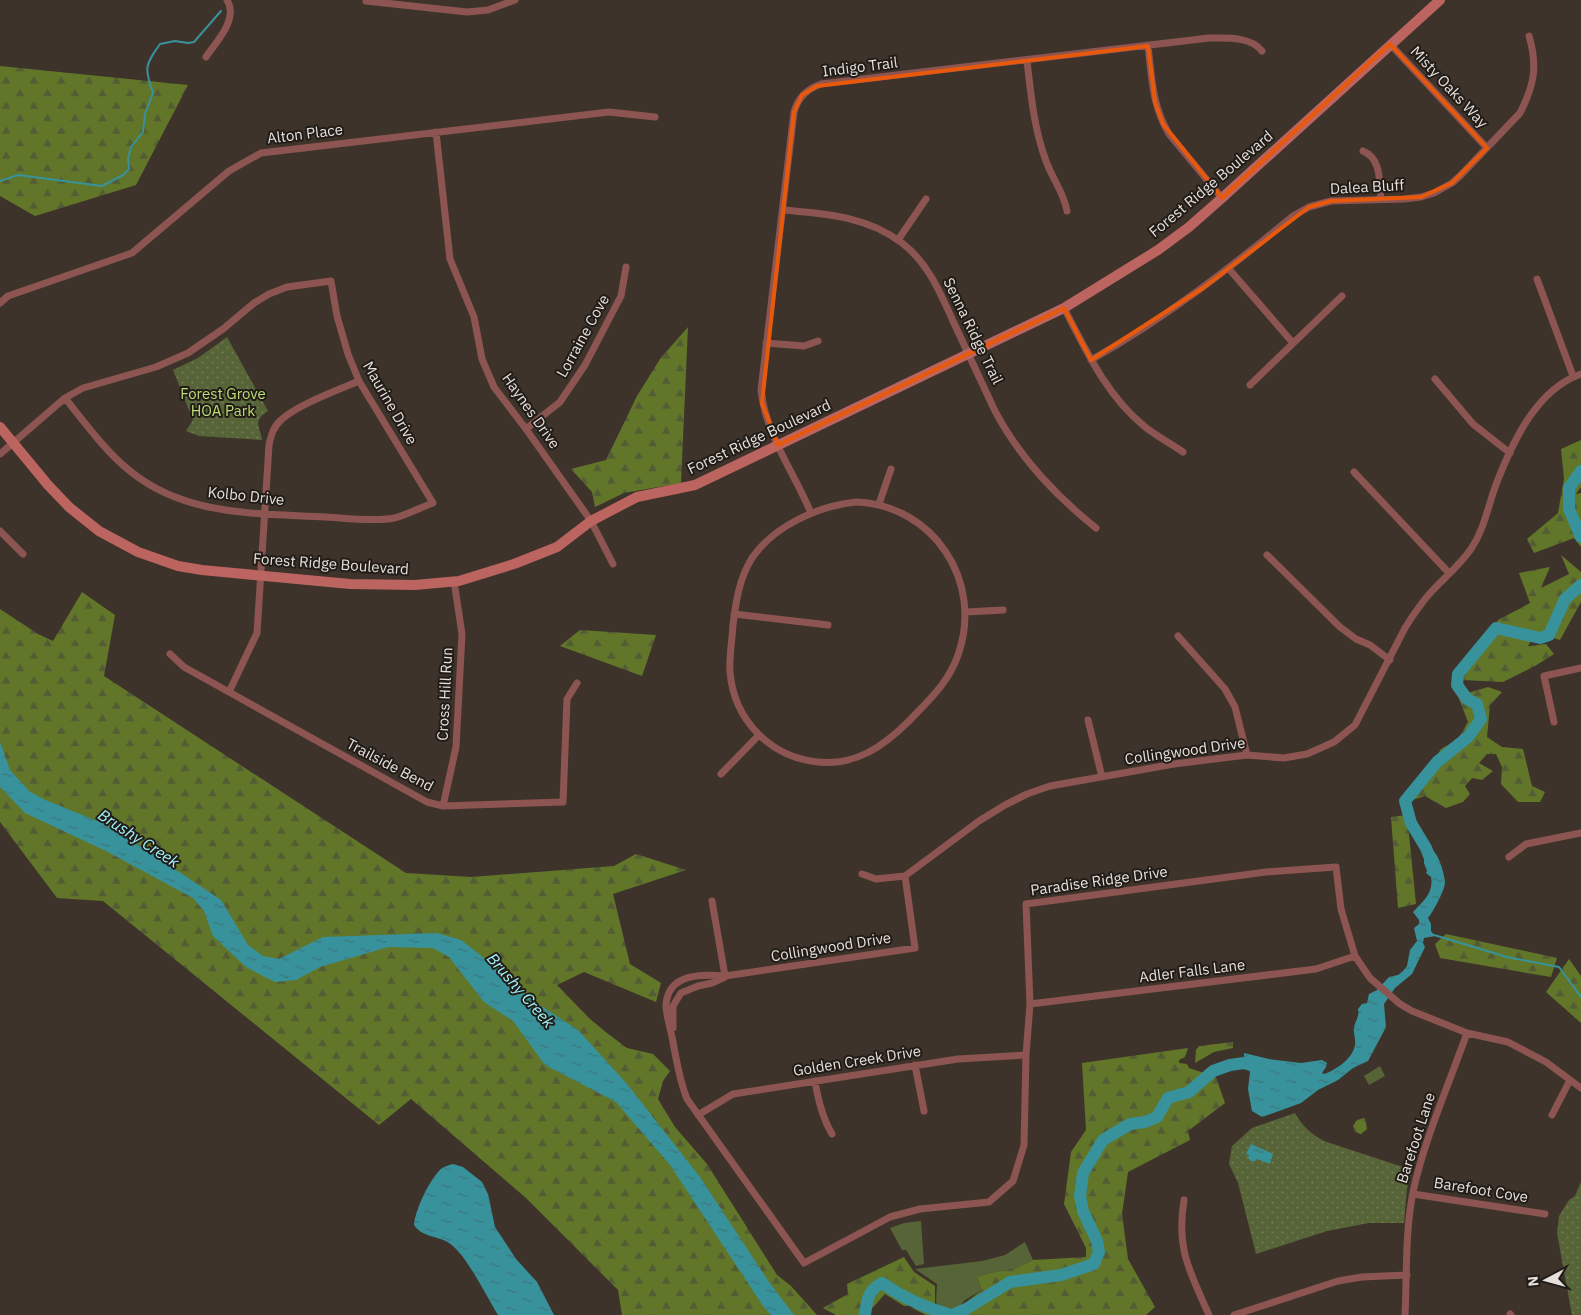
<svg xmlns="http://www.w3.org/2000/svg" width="1581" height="1315" viewBox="0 0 1581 1315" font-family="'IBM Plex Sans',sans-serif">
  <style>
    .green { fill: #566437 }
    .forest { fill: url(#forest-firs) }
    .park { fill: url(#park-dots) }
    .water { fill: url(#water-ripples) }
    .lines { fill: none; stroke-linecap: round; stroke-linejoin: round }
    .stream { stroke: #38929b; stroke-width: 2 }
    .river { stroke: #38929b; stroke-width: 12 }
    .street { stroke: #8d5551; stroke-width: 7 }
    .secondary { stroke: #bc645f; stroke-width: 10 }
    .marked { fill: none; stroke: #e8590c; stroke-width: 4; stroke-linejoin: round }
    .labels { text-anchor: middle; stroke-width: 4; stroke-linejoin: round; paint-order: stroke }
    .street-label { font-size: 15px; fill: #e7e0da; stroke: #211c18 }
    .park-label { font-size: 15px; fill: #bcdb72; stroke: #211c18 }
    .water-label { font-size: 16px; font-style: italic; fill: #a1f5fd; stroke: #211c18 }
  </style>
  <defs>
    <pattern id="forest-firs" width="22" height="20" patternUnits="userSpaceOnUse" patternTransform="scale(1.25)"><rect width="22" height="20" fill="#617628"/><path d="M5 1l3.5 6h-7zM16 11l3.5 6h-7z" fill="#535c34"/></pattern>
    <pattern id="park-dots" width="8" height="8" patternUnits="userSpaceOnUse" patternTransform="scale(1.25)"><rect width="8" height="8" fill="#566437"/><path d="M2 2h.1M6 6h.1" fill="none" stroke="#6e7a53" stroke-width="1.8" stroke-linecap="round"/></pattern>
    <pattern id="water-ripples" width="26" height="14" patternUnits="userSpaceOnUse" patternTransform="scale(1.25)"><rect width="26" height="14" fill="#38929b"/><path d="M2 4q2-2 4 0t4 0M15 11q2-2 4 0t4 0" fill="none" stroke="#3d767c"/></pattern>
  </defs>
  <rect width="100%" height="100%" fill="#3e332a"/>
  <!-- green -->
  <path class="green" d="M1380 1066 1385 1076 1369 1085 1364 1076Z
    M921 1221 924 1264 916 1266 906 1250H902L890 1228 904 1223Z
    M1025 1242 1033 1260 1014 1269 990 1273 977 1277 982 1290 965 1300 957 1310H947L936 1303 937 1284 915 1269 982 1261 1005 1255Z"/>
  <!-- forest -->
  <path class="forest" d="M0 66 188 85 136 185 35 216 0 196Z
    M688 327 681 483 624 493 595 507 592 492 571 469 606 460 637 396 660 359Z
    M1581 440V487L1576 494 1581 493V547L1574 538 1534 553 1527 539 1558 513 1564 479 1561 449Z
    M1561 555 1581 572V602L1560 640 1536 633 1528 646 1546 644 1554 654 1535 666 1503 682 1462 680 1498 620 1530 603 1519 573 1550 567 1541 588 1569 574Z
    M82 592 115 615 104 676 406 873 471 877 614 866 636 854 686 870 613 894 630 964 661 983 656 1002 584 972 557 985 590 1019 607 1033 627 1048 653 1054 670 1071 663 1081 658 1099 675 1127 707 1164 777 1275 791 1286 817 1315H622L618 1290 526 1198 411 1099 379 1125 103 901 57 898 0 822V609L38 634 53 641Z
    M580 630 656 635 642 676 560 646Z
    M1488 687 1502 692 1490 705 1487 737 1502 747 1523 749 1532 786 1545 792 1540 802H1518L1501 784 1502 767 1496 754H1487L1479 763 1493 771 1482 780 1472 778 1465 786 1470 794 1463 802 1446 808 1425 796 1409 801 1441 749 1458 739 1468 722 1458 696Z
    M1407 815 1416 904 1398 908 1391 817Z
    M1446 934 1557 958 1551 977 1440 958 1435 944Z
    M1569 959 1581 976V1023L1546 992Z
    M1233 1042V1048L1214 1052 1195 1063 1196 1050 1199 1046Z
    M1188 1048 1185 1057 1179 1060V1063L1187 1064 1189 1068 1216 1077 1225 1103 1188 1131 1190 1140 1128 1172 1122 1214 1128 1259 1155 1307 1146 1315H926L912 1308 936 1306 952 1313 982 1290 977 1277 990 1273 1014 1269 1033 1260 1086 1257V1248L1064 1204 1071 1152 1086 1130 1082 1063Z
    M1365 1118 1367 1129 1361 1134 1355 1132 1353 1126 1357 1120Z
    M904 1257 914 1272 935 1286V1305L904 1306 885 1294 866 1315H836L823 1308 848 1294 847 1284Z"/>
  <!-- park -->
  <path class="park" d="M227 337 268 411C252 421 260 426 262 440L199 436 186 431 193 420 173 370 198 358Z
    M1295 1113C1302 1126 1311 1134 1324 1141L1412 1170 1407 1188 1404 1223H1369L1327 1231 1256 1254 1238 1183 1229 1164 1232 1146 1252 1128Z
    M1581 1182V1315H1572L1557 1233 1559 1216 1569 1200 1575 1196Z"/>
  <!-- water -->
  <path class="water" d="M0 742 10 770 29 791 43 799 112 827 221 900 248 945 263 956 279 959 323 937 437 933 461 940 507 976 532 1000 578 1030 627 1084 700 1177 769 1282 794 1315H771L763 1306 670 1165 616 1102 545 1065 513 1021 484 1002 449 957 433 948 388 947 320 967 296 980 275 982 246 967 213 936 204 911 193 898 106 851 25 813 0 787Z
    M1428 847C1438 850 1444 872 1445 882 1445 890 1433 912 1428 918L1431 924V931L1435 936 1424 938 1423 943 1425 947 1412 974 1395 988 1384 1004 1386 1027 1368 1061 1353 1068 1338 1080 1318 1090 1301 1103 1262 1117 1252 1111 1248 1089 1250 1072 1244 1063V1053L1269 1059 1301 1063 1322 1060 1327 1063 1326 1067 1322 1073 1324 1074C1336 1070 1354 1058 1355 1044 1356 1039 1353 1033 1354 1028 1355 1021 1360 1016 1358 1009L1362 1004 1367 1003 1369 994 1377 990 1389 977 1398 975 1403 971 1407 966 1410 950 1417 941 1414 928 1419 924V920L1413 912C1423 901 1434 893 1431 877L1426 873 1427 871 1424 863V850Z
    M1251 1144 1273 1154 1270 1164 1257 1159 1255 1161H1251L1248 1158 1249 1155 1246 1154Z
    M453 1164 463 1167 482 1182 488 1194 495 1227 516 1259 537 1282 554 1315H498C486 1296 467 1255 449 1243 437 1235 423 1238 414 1225 415 1210 430 1178 442 1168 445 1166 450 1165 453 1164Z"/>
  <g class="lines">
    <!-- stream -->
    <path class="stream" d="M0 181 18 175 102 186 123 175 129 169 128 158 131 147 143 132 145 114 153 93C144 68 145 65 160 44L175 41 188 43 194 42 221 11
      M1434 935 1507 957 1559 967 1581 997"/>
    <!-- river -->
    <path class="river" d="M1581 471 1569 488V509L1581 537
      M1432 863 1426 848 1411 823 1405 801 1437 762 1468 737 1481 719 1477 704 1467 699 1457 685 1458 674 1496 628 1540 638 1549 635 1565 599 1581 585
      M865 1315C867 1300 868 1290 882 1283 903 1298 926 1308 951 1315
      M952 1315 966 1309 1010 1282 1061 1275 1094 1264 1099 1252 1097 1241 1083 1211 1080 1196 1083 1173 1103 1140 1130 1124 1145 1122 1157 1117 1168 1098 1189 1092 1213 1071 1230 1065 1244 1063 1261 1068"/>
    <!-- street -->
    <path class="street" d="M366 1 467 12 488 10 515 0
      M1390 44 1487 148
      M1148 46C1152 79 1152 105 1169 134L1222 198
      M206 57C216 42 239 19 227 0
      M1027 61C1031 95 1034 129 1046 161 1052 178 1064 193 1067 211
      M436 132 450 259 474 317 482 359 494 387 526 429 591 521 613 564
      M1363 151C1382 159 1379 182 1381 200
      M783 210C825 214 867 216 902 243 928 263 940 292 953 321 967 351 981 381 995 411 1019 457 1056 496 1096 528
      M898 240 926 199
      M1229 269 1293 343
      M1537 279 1573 376
      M0 303 8 296 132 253 229 171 261 153 609 112 655 117
      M1064 308C1086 350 1106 395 1144 426 1156 436 1170 443 1183 452
      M766 343 804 346 818 341
      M1091 360C1164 319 1229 269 1293 216L1309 207 1331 201 1404 199 1421 197 1434 193 1452 183 1460 176 1520 113C1534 86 1538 66 1529 36
      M1435 379 1473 424 1510 453
      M1250 385 1342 296
      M526 429 560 402 585 365 621 296 626 267
      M0 454 65 398 83 388 156 367 188 353 223 329 254 303 269 294 287 287 331 281 337 316 348 354 359 381 433 503C421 507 407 515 394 518 377 522 344 518 326 517 259 513 186 517 130 471 105 451 85 423 65 398
      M1354 472 1449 573
      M856 502C934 505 984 582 958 655 949 682 929 700 910 720 884 746 856 766 818 762 770 757 734 720 730 672 729 657 732 641 733 625 736 601 739 579 752 558 774 526 818 506 856 502Z
      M879 504 891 469
      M811 513C794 472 766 436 761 390L794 112C798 97 807 89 821 84L1209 38C1226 38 1250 36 1262 51
      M0 531 23 554
      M1267 555 1340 627 1356 639 1370 645 1390 660
      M966 612 1003 610
      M734 614 828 625
      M1178 636 1225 689 1235 707 1247 755
      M170 654 184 667 427 802 443 806 563 802 567 699 577 683
      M229 692 257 633 269 445C271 436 273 427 281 420 297 405 338 390 359 381
      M1088 720 1102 777
      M1554 722 1544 676 1581 668
      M721 774 758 736
      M443 806 456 747 462 634 454 581
      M1509 857 1526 844 1581 833
      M862 874 876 879 905 876
      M905 876 915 948 725 976C702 974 669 973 666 1004 666 1016 671 1030 673 1042 677 1063 679 1079 687 1099L804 1263 890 1217 920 1209 989 1202 1013 1181 1024 1145 1026 1055 1030 1004 1026 904 1266 872 1336 867 1341 909 1355 956 1370 978 1400 1004 1412 1011 1467 1033 1508 1042 1546 1062 1581 1088
      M905 876 979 821 1005 805 1027 794 1050 786 1174 764 1247 755 1284 758 1307 754 1334 742 1355 725 1405 628C1413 615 1422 602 1432 591 1445 577 1460 565 1471 549 1485 528 1488 505 1497 482 1513 441 1537 389 1581 374
      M712 901 725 976
      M1030 1004 1316 969 1355 956
      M673 1028V1006L681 993 698 986 712 983 725 977
      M915 1065 924 1111
      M815 1081C818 1100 822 1117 832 1134
      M698 1115 733 1094 958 1059 1026 1055
      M1552 1115 1570 1080
      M1413 1194 1545 1214
      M1184 1200C1176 1249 1190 1272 1209 1315
      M1510 1314 1511 1315
      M1234 1315 1338 1281 1362 1277 1407 1275
      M1405 1315C1407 1275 1405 1232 1413 1192 1424 1140 1449 1084 1467 1033"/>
    <!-- secondary -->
    <path class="secondary" d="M0 427 48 485 69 507 99 531 138 552 178 566 202 570 350 584 415 585 459 581 514 564 557 547 591 521 637 497 695 485 1064 308 1158 250 1189 227 1222 198 1440 0"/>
  </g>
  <!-- marked area -->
  <path class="marked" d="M1390 44 1487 148 1452 183 1421 197 1331 201 1309 207 1203 288 1091 360 1064 308 778 445 762 403 794 112 802 95 817 86 1148 46 1155 102 1163 124 1222 198Z"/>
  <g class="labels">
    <!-- street labels -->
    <g class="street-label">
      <text transform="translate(860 67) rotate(-7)" y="5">Indigo Trail</text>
      <text transform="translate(1449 87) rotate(47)" y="5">Misty Oaks Way</text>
      <text transform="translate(305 134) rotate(-7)" y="5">Alton Place</text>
      <text transform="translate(1211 184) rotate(-40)" y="5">Forest Ridge Boulevard</text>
      <text transform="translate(1367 187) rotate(-3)" y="5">Dalea Bluff</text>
      <text transform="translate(973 331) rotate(64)" y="5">Senna Ridge Trail</text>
      <text transform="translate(583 336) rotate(-61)" y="5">Lorraine Cove</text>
      <text transform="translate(390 403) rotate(60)" y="5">Maurine Drive</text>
      <text transform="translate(531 411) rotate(55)" y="5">Haynes Drive</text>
      <text transform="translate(759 437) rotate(-25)" y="5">Forest Ridge Boulevard</text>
      <text transform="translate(246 496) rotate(6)" y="5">Kolbo Drive</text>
      <text transform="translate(331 564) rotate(4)" y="5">Forest Ridge Boulevard</text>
      <text transform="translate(445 694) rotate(-87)" y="5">Cross Hill Run</text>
      <text transform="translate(1185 751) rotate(-8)" y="5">Collingwood Drive</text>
      <text transform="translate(390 765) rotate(28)" y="5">Trailside Bend</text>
      <text transform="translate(1099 881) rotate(-8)" y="5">Paradise Ridge Drive</text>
      <text transform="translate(831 947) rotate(-9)" y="5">Collingwood Drive</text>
      <text transform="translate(1192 971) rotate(-7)" y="5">Adler Falls Lane</text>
      <text transform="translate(857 1061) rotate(-9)" y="5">Golden Creek Drive</text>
      <text transform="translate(1416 1138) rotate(-72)" y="5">Barefoot Lane</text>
      <text transform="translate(1481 1190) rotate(9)" y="5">Barefoot Cove</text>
    </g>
    <!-- park labels -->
    <g class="park-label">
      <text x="223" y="399">Forest Grove<tspan x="223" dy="17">HOA Park</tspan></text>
    </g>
    <!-- water labels -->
    <g class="water-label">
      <text transform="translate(139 838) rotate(33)" y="6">Brushy Creek</text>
      <text transform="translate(521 990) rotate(49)" y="6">Brushy Creek</text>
    </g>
  </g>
  <!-- north arrow -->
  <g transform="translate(1546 1280) rotate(264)" stroke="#211c18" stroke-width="4" paint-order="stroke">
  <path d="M0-4L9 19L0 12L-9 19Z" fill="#e7e0da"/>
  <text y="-8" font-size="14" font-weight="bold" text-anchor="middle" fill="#e7e0da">N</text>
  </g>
</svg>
